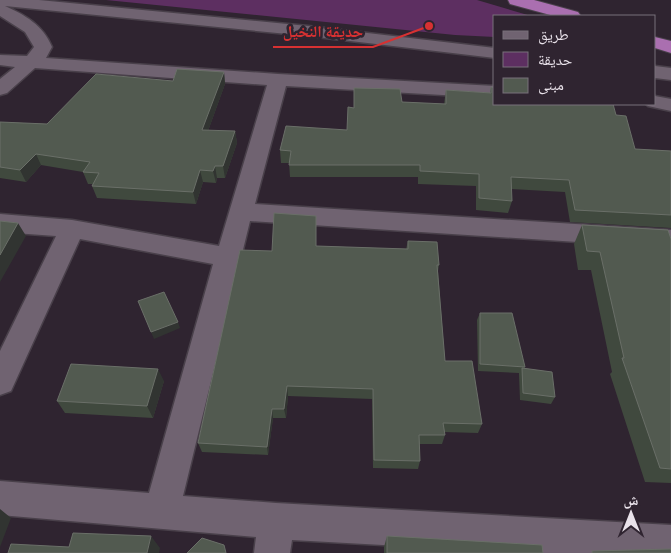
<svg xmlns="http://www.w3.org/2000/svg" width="671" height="553" viewBox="0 0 671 553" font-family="Ubuntu,'Noto Naskh Arabic',sans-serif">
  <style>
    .green { fill: #5d2f61 }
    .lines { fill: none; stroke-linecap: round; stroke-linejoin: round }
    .minor-casing { stroke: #49404a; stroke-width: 3 }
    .trunk-casing { stroke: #49404a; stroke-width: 2 }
    .minor { fill: #706371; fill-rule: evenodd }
    .trunk { fill: #aa6fb0; fill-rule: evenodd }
    .wall { fill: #40493e }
    .shaded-wall { fill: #313431 }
    .building { fill: #525a50; stroke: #6a6f68 }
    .leader { fill: none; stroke: #d73132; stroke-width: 2 }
    .callout-dot { fill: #d73132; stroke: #2f2430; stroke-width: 2 }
    .callout-label { font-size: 16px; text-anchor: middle; font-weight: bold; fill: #d73132; stroke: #2f2430; stroke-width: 5; stroke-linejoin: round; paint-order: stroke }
  </style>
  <rect width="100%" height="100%" fill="#2f2430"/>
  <!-- green -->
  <path class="green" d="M106 0H477L531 16H495V37L455 35Z"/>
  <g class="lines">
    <defs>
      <path id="minor" d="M0 0H39L308 26 495 48V58L308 36 5 6C25 15 43 25 52 47L46 58 278 74 495 86V98L286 86 255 204 671 230V248L250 221 183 496 276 503 671 525V553H528L292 540 290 553H254L256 537 0 515V481L149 493 213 264 80 239 11 391 0 395V351L56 236 0 232V214L72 220 219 246 267 85 35 68 7 93 0 95V79L15 67 0 65V55L27 56 34 47 25 32 0 16Z
        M655 66 671 68V80L655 78Z
        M655 96 671 99V111L648 106 646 104H655Z"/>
      <path id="trunk" d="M508 0H534L578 12 581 16H554L510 4Z
        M655 37 671 41V53L655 48Z"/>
    </defs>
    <!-- minor casing -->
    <use href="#minor" class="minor-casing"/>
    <!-- trunk casing -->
    <use href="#trunk" class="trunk-casing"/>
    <!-- minor -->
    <use href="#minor" class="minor"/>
    <!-- trunk -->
    <use href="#trunk" class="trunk"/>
  </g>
  <!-- wall -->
  <path class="wall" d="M224 72 225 84 208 131H235L237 143 225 178H217L216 183 203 182 196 204 97 198 92 186 93 184H88L83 172 41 165 26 182 0 178V122L47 124 173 81Z
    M491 87 616 115 635 149 671 151V228L570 222 565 192 511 189 512 201 508 213 476 210V186L418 184V177H290L289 163H281L280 150 347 130 354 108 402 102 444 104 446 90 490 93Z
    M582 225 671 239V483L645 482 610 374 612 372 591 270H578L574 244Z
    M408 241 439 265 438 271 445 361 482 424 478 433 444 432 445 435 442 444H419L420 461 418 469 373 468 372 399 288 396 286 418H273L268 455 202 452 198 443 316 246 406 249Z
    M480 313 525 367 524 368 555 397 551 404 520 400 519 374V373L478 371 477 320Z
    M164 381 153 418 65 413 57 401Z
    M387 536 543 553H384V547Z"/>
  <!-- shaded-wall -->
  <path class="shaded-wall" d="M224 72 225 84 204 142 202 130Z
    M235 131 237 143 225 178 223 166Z
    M36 154 41 165 26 182 20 170Z
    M215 166 217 178 216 183 213 171Z
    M200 170 203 182 196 204 193 192Z
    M18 223 26 236 0 282V255Z
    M178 322 180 328 154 339 151 332Z
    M158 369 164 381 153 418 147 406Z
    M287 386 288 396 286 418 284 409Z
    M272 409 273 418 268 455 267 447Z
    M0 509 11 518 0 547Z
    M151 536 160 548 159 553H147Z"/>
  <!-- building -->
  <path class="building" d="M177 69 224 72 202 130 235 131 223 166H215L213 171 200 170 193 192 92 186 99 173 83 172 90 162 36 154 20 170 0 167V122L47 124 96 74 173 81Z
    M491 87 495 88V104H613L616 115 626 116 635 149 671 151V215L575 210 569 180 511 177 512 201 479 198V174L420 171V165H289L291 151 280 150 286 126 347 130 348 107 354 108V88L400 89 402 102 446 104V90L491 93Z
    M274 213 316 216V246L408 249V241L437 242 439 265H437L445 361H472L482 424 443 423 445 435H419L420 461 374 460 373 389 287 386 284 409H272L267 447 198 443 240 250 272 251Z
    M0 221 18 223 0 255Z
    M582 225 668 230 671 239V469L660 468 622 358H624L600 252 587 251Z
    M164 292 178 322 151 332 138 301Z
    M480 313H512L525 367 480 364Z
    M71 364 158 369 147 406 57 401Z
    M522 368 552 372 555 397 523 393Z
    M73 533 151 536 147 553H8L11 544 69 547Z
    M387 536 542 545 543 553H387Z
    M202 538 224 545 226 553H187Z
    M671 549V553H592V551Z"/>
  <!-- callouts -->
  <path class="leader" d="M429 26L373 47H273"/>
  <circle class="callout-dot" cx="429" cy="26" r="5"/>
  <g class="callout-label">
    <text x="323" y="37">حديقة النخيل</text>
  </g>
  <!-- legend -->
  <rect x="493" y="15" width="162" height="90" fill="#2f2430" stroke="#79707a"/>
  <rect x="503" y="31" width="25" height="8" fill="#706371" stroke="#79707a"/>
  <text x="538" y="40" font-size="15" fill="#e9e2ea">طريق</text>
  <rect x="503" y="52" width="25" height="15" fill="#5d2f61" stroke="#79707a"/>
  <text x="538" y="65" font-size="15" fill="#e9e2ea">حديقة</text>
  <rect x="503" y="78" width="25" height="15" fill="#525a50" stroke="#79707a"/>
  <text x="538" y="90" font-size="15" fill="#e9e2ea">مبنى</text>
  <!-- north arrow -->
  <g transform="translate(631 513)" stroke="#2f2430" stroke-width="4" paint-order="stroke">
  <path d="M0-4L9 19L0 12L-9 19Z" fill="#e9e2ea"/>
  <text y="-8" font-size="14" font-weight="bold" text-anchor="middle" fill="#e9e2ea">ش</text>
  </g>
</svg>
